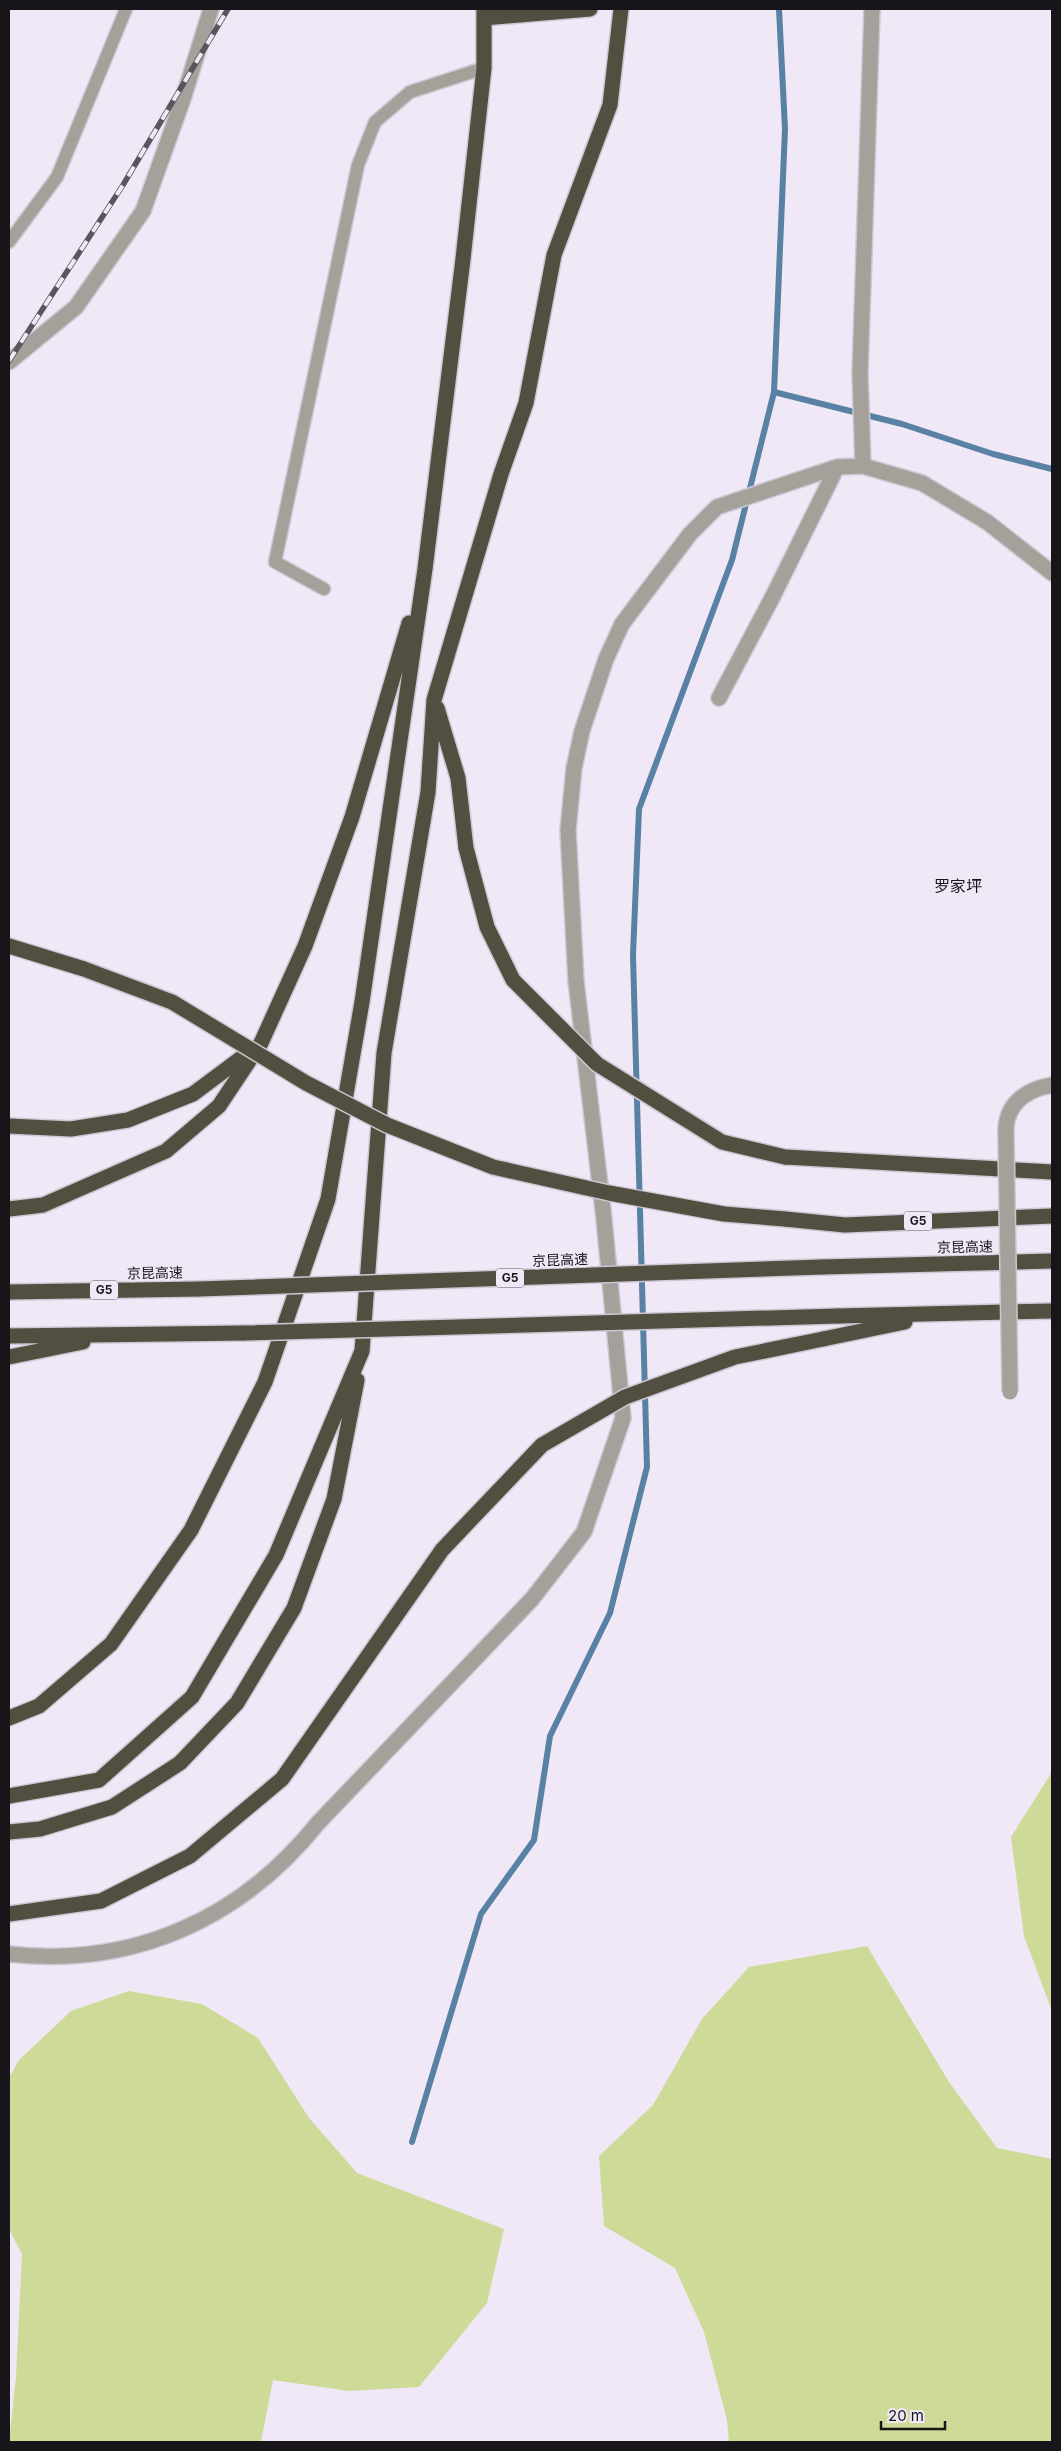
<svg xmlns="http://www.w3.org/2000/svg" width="1061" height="2451" viewBox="0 0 1061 2451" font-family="Inter,'Noto Sans SC',sans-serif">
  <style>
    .green { fill: #ceda97 }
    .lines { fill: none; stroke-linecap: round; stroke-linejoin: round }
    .stream { stroke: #5981a4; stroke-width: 6 }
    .lane-casing { stroke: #cdc6d3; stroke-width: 15 }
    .street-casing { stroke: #cdc6d3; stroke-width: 18 }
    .highway-casing { stroke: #cdc6d3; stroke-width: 18 }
    .lane { stroke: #a3a19a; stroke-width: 12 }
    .street { stroke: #a3a19a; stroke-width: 15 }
    .highway { stroke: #524e40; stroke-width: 15 }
    .rail-casing { stroke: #59555d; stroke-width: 5.5 }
    .rail { stroke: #f0e8f6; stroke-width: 4; stroke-dasharray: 11; stroke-linecap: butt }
    .street-bridge-casing { stroke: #cdc6d3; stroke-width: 18; stroke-linecap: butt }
    .highway-bridge-casing { stroke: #cdc6d3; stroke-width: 18; stroke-linecap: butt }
    .street-bridge { stroke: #a3a19a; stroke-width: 15 }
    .highway-bridge { stroke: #524e40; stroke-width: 15 }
    .labels { text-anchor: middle; stroke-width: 4.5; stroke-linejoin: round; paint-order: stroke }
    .shield { fill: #f0e8f6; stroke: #59545c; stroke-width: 1 }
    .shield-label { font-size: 12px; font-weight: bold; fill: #18151a }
    .street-label { font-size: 14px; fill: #18151a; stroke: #f0e8f6 }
    .quarter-label { font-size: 16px; fill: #18151a; stroke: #f0e8f6 }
  </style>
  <rect width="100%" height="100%" fill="#f0e8f6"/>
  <!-- green -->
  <path class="green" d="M1052 1772V2011L1024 1936 1011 1837Z
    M867 1946 949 2082 997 2148 1052 2159V2442H729L727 2420 704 2332 675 2268 604 2226 599 2156 653 2105 702 2019 749 1967Z
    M129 1991 202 2004 258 2038 309 2118 357 2173 504 2229 487 2303 419 2387 349 2391 273 2380 261 2442H9L16 2377 22 2254 9 2229V2078L19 2060 71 2011Z"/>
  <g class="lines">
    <!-- stream -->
    <path class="stream" d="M774 392 902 424 993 454 1052 469
      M412 2142 481 1914 534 1840 550 1736 610 1613 647 1467 633 955 639 809 732 560 774 392 785 129 779 9"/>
    <defs>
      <path id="lane" d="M9 242 57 177 126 9
        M324 589 275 562 358 165 375 122 410 92 484 68"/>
      <path id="street" d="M9 362 76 307 143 211 183 99 211 9
        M863 466 860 373 872 9
        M719 698 772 598 837 467
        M1006 1136C1004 1105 1024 1090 1052 1085
        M9 1954C133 1968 241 1919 318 1823L532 1599 584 1532 623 1418 604 1219 576 981 568 830 574 768 582 731 606 659 622 624 690 534 717 507 837 467 863 466 922 483 987 522 1052 573"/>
      <path id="highway" d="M484 18 590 9
        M437 708 458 778 466 848
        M9 946 84 969
        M9 1126 71 1129 128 1120 193 1094 252 1050
        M785 1157 1052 1172
        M9 1209 43 1205 166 1151 219 1106 261 1043 305 946 352 817 409 623
        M785 1219 845 1225 1052 1216
        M822 1267 1052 1261
        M9 1292 199 1289
        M838 1316 1052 1311
        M9 1336 244 1333
        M823 1339 905 1322
        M9 1357 83 1342
        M9 1718 39 1706 111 1644 191 1530 265 1382 328 1199 362 1002 425 569 463 259 484 68V9
        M9 1796 99 1780 192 1697 276 1555 362 1351 384 1053 428 792 434 700 501 474 526 403 554 255 610 105 621 9
        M9 1832 40 1829 112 1807 180 1763 237 1703 294 1608 334 1499 357 1380
        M9 1914 101 1901 190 1856 282 1779 442 1550 460 1531"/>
    </defs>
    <!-- lane casing -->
    <use href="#lane" class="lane-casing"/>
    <!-- street casing -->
    <use href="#street" class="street-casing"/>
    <!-- highway casing -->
    <use href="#highway" class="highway-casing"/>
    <!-- lane -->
    <use href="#lane" class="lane"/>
    <!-- street -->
    <use href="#street" class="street"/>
    <!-- highway -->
    <use href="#highway" class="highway"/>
    <defs>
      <path id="rail" d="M9 361 123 185 228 9"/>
    </defs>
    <!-- rail casing -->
    <use href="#rail" class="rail-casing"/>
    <!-- rail -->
    <use href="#rail" class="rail"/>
    <defs>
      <path id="street-bridge" d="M1006 1136 1010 1392"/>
      <path id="highway-bridge" d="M466 848 487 927 513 980 597 1064 722 1142 785 1157
        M84 969 172 1002 306 1083 387 1125 493 1167 609 1193 724 1214 785 1219
        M199 1289 822 1267
        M244 1333 838 1316
        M460 1531 542 1445 625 1397 735 1357 823 1339"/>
    </defs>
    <!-- street-bridge casing -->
    <use href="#street-bridge" class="street-bridge-casing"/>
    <!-- highway-bridge casing -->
    <use href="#highway-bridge" class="highway-bridge-casing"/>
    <!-- street-bridge -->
    <use href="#street-bridge" class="street-bridge"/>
    <!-- highway-bridge -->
    <use href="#highway-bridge" class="highway-bridge"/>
  </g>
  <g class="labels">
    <!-- shield labels -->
    <g class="shield">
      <rect x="904" y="1211.5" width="28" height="19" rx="4"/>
      <rect x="496" y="1268.5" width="28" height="19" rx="4"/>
      <rect x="90" y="1280.5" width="28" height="19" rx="4"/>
    </g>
    <g class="shield-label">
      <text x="918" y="1225">G5</text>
      <text x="510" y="1282">G5</text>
      <text x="104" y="1294">G5</text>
    </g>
    <!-- street labels -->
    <g class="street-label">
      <text transform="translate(965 1247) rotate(-1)" y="5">京昆高速</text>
      <text transform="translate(560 1260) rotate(-2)" y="5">京昆高速</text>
      <text transform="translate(155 1273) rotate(-1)" y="5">京昆高速</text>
    </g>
    <!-- quarter labels -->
    <g class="quarter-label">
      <text x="958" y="892">罗家坪</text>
    </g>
  </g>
  <!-- border -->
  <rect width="1061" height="2451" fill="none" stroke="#18151a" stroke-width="20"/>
  <!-- scale -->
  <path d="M881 2421v8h64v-8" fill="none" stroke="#18151a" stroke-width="2.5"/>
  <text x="888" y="2421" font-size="15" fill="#18151a" stroke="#f0e8f6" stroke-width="4" paint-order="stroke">20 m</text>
</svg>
